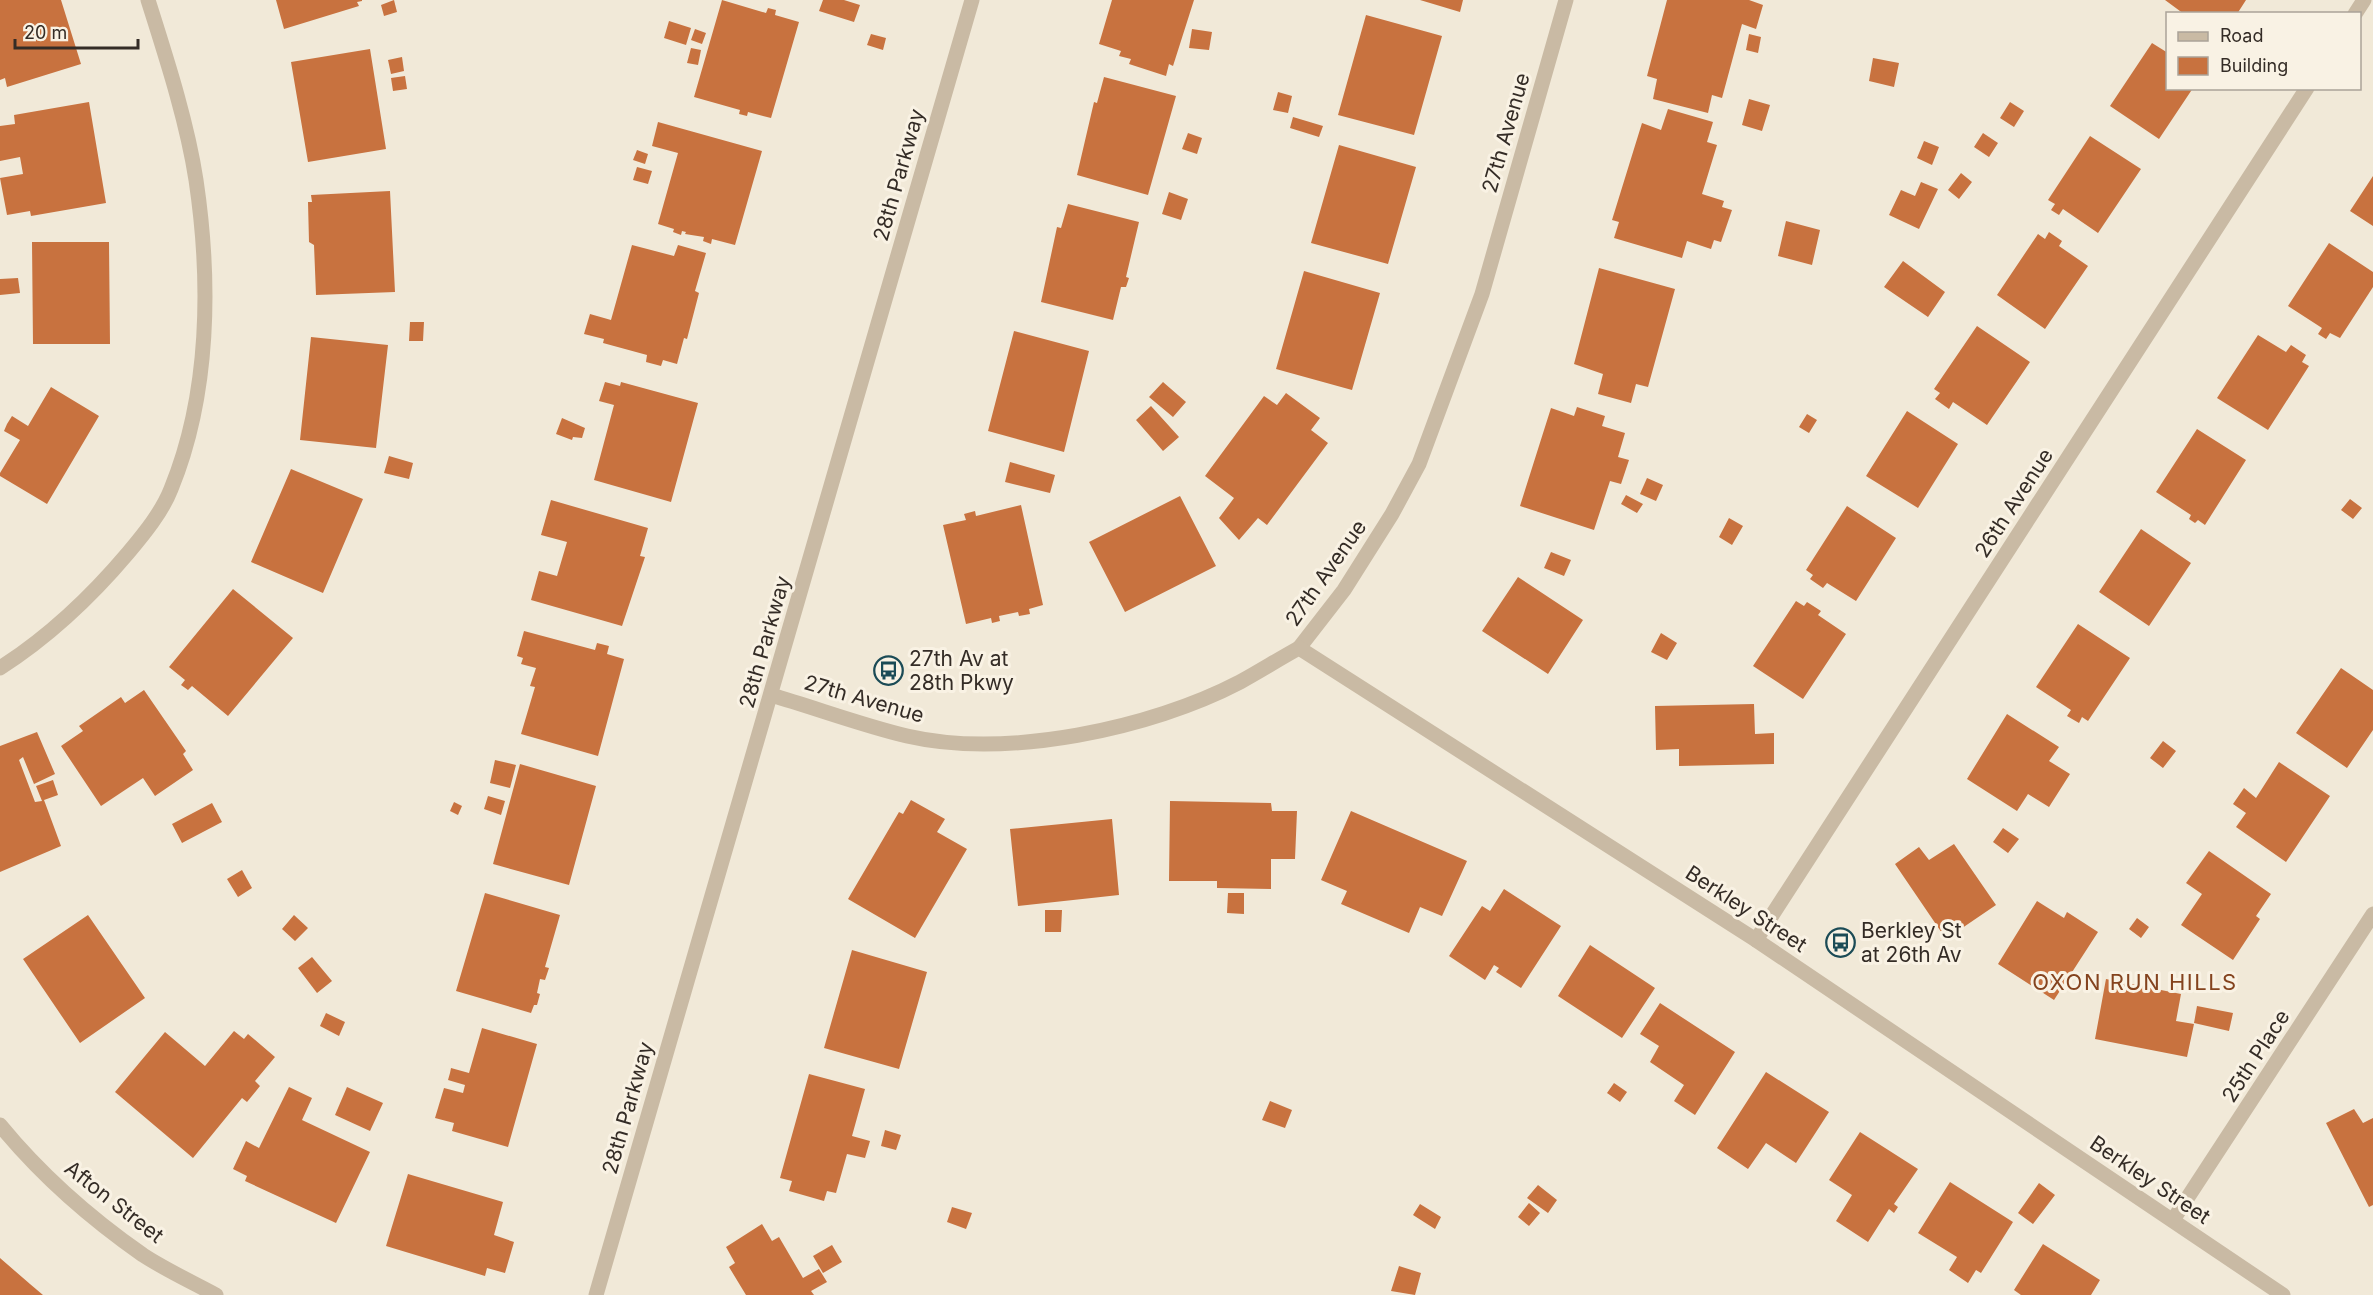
<svg xmlns="http://www.w3.org/2000/svg" width="2373" height="1295" viewBox="0 0 2373 1295" font-family="Inter,sans-serif">
  <style>
    .building { fill: #c8723f }
    .lines { fill: none; stroke-linecap: round; stroke-linejoin: round }
    .minor { stroke: #c9baa4; stroke-width: 15 }
    .tertiary { stroke: #c9baa4; stroke-width: 15 }
    .labels { text-anchor: middle; stroke-width: 6; stroke-linejoin: round; paint-order: stroke }
    .street-label { font-size: 21px; fill: #342c26; stroke: #f9f2e4 }
    .poi-label { font-size: 21px; fill: #342c26; stroke: #f9f2e4; text-anchor: start }
    .neighbourhood-label { font-size: 22px; letter-spacing: 1.5px; fill: #84431e; stroke: #f9f2e4 }
  </style>
  <rect width="100%" height="100%" fill="#f1e9d8"/>
  <!-- building -->
  <path class="building" d="M0 0H61L81 64 7 87 5 78 0 80Z
    M276 0H362V1L357 2 359 6 284 29Z
    M394 0 397 12 384 16 381 5Z
    M722 0 766 13 768 8 776 10 775 15 799 22 771 118 748 112 747 116 739 114 740 110 694 97Z
    M823 0H844L860 5 854 22 819 11Z
    M1112 0H1194L1173 66 1169 64 1166 76 1129 64 1131 59 1119 56 1121 51 1099 44Z
    M1420 0H1463L1460 12Z
    M1667 0H1749L1763 5 1756 29 1742 24 1722 98 1712 95 1708 113 1653 99 1657 79 1647 76Z
    M2165 0H2246L2237 14H2184Z
    M1366 15 1442 36 1414 135 1338 115Z
    M669 21 691 28 686 45 664 38Z
    M695 29 706 33 702 44 691 40Z
    M1192 29 1212 32 1209 50 1189 48Z
    M871 34 886 38 883 50 867 45Z
    M1749 34 1761 37 1758 53 1746 50Z
    M2152 43 2168 53V88H2193L2159 139 2110 106Z
    M691 48 701 50 698 65 687 63Z
    M370 49 386 149 308 162 291 62Z
    M402 57 404 71 391 74 388 60Z
    M1873 58 1899 63 1894 87 1869 81Z
    M405 76 407 89 393 91 391 78Z
    M1104 77 1176 96 1148 195 1077 175 1094 102 1097 103Z
    M1278 92 1292 96 1288 113 1273 110Z
    M1749 99 1770 105 1762 131 1742 125Z
    M89 102 106 203 31 216 30 211 7 215 0 178 23 174 20 157 0 161V126L15 124 14 115Z
    M2010 102 2024 111 2014 127 2000 118Z
    M1668 109 1713 122 1707 142 1717 145 1702 194 1724 201 1722 207 1732 210 1721 242 1714 240 1711 249 1687 241 1682 258 1614 238 1619 222 1612 220 1642 123 1661 130Z
    M1293 117 1323 126 1319 137 1290 128Z
    M658 122 762 151 735 245 712 239 711 244 703 241 704 237 685 234 686 232 682 231 681 235 673 232 674 229 658 224 678 153 652 146Z
    M1188 133 1202 138 1197 154 1182 149Z
    M1983 133 1998 143 1989 157 1974 147Z
    M2090 136 2141 169 2098 233 2063 209 2059 215 2051 210 2055 204 2048 200Z
    M1924 141 1939 147 1932 165 1917 158Z
    M1339 145 1416 167 1388 264 1311 243Z
    M637 150 648 154 645 164 633 160Z
    M637 167 652 171 648 184 633 180Z
    M1961 173 1972 182 1959 199 1948 190Z
    M2373 176V226L2350 211Z
    M1921 182 1938 189 1919 229 1889 215 1901 190 1915 196Z
    M390 191 395 292 316 295 314 245 309 242 308 202H312L311 195Z
    M1169 192 1188 199 1181 220 1162 214Z
    M1068 204 1139 222 1126 277 1129 278 1126 287H1121L1113 320 1041 302 1057 227 1061 228Z
    M1786 221 1820 230 1812 265 1778 256Z
    M2049 232 2062 241 2059 246 2088 266 2045 329 1997 295 2038 234 2045 239Z
    M32 242H109L110 344H33Z
    M2329 243 2373 272V287L2340 338 2330 333 2326 339 2318 334 2322 328 2288 306Z
    M632 245 674 256 678 245 706 253 695 291 699 293 687 339 684 338 677 364 663 360 661 366 646 362 647 355 603 343 604 339 584 334 590 314 611 320Z
    M1903 261 1945 292 1928 317 1884 287Z
    M1599 268 1675 289 1648 387 1636 384 1631 403 1598 394 1603 374 1574 364Z
    M1304 271 1380 293 1352 390 1276 369Z
    M18 278 20 293 0 295V279Z
    M410 322H424L423 341H409Z
    M1977 326 2030 362 1987 425 1953 402 1949 409 1935 399 1940 393 1934 389Z
    M1014 331 1089 351 1064 452 988 431Z
    M2258 335 2286 352 2291 345 2306 355 2302 362 2309 366 2268 430 2217 398Z
    M311 337 388 345 376 448 300 440Z
    M605 382 620 386 621 382 698 403 671 502 594 480 614 405 599 401Z
    M1163 382 1186 402 1173 417 1149 397Z
    M51 387 99 416 47 504 0 476V473L20 440 4 431 7 424 12 416 28 426Z
    M1286 393 1320 418 1311 430 1328 443 1267 525 1258 518 1239 540 1219 518 1234 498 1205 476 1264 396 1277 405Z
    M1151 406 1179 437 1163 451 1136 420Z
    M1577 407 1605 416 1602 426 1625 433 1618 457 1629 460 1621 484 1610 481 1594 530 1520 506 1551 408 1574 416Z
    M1907 411 1958 444 1918 508 1866 476Z
    M1807 414 1817 420 1809 433 1799 427Z
    M562 418 585 428 582 438 573 437 572 440 556 434Z
    M2197 429 2246 460 2205 525 2198 520 2195 523 2189 519 2191 515 2156 492Z
    M389 456 413 463 409 479 384 473Z
    M1010 462 1055 475 1050 493 1005 482Z
    M291 469 363 499 323 593 251 562Z
    M1647 478 1663 485 1656 501 1640 494Z
    M1626 495 1643 504 1637 513 1621 504Z
    M1180 496 1216 566 1125 612 1089 542Z
    M2350 499 2362 508 2353 519 2341 510Z
    M551 500 648 528 640 556 645 557 622 626 531 600 539 571 557 576 567 542 541 535Z
    M1021 505 1043 605 1029 609 1030 614 1019 616 1018 612 999 616 1000 621 992 623 991 618 966 624 943 525 966 520 964 514 975 511 976 516Z
    M1847 506 1896 538 1856 601 1827 583 1823 588 1810 579 1813 575 1806 570Z
    M1729 518 1743 526 1732 545 1719 537Z
    M2141 529 2191 563 2149 626 2099 592Z
    M1551 552 1571 560 1564 576 1544 568Z
    M1518 577 1583 620 1548 674 1482 631Z
    M233 589 293 638 228 716 192 686 188 690 181 685 185 680 169 667Z
    M1796 601 1804 606 1807 602 1821 611 1818 615 1846 634 1803 699 1753 666Z
    M2078 624 2130 658 2088 721 2082 717 2079 723 2067 716 2071 710 2036 687Z
    M524 631 595 650 597 643 609 646 607 654 624 659 598 756 521 734 535 687 530 686 536 668 521 664 523 658 517 656Z
    M1661 633 1677 643 1667 660 1651 652Z
    M2341 668 2373 690V730L2347 768 2296 733Z
    M144 690 186 751 183 754 193 770 155 796 143 778 101 806 61 746 83 731 79 726 121 697 125 703Z
    M1754 704 1755 734 1774 733V764L1679 766V749L1656 750 1655 706Z
    M2007 714 2059 747 2049 761 2070 774 2049 807 2028 794 2017 811 1967 779Z
    M37 732 55 774 34 784 23 757 19 760 35 802 42 801 36 786 53 780 58 795 44 800 61 846 0 872V746Z
    M2163 741 2176 751 2163 768 2150 758Z
    M495 760 516 765 510 788 490 783Z
    M2279 762 2330 796 2286 862 2236 827 2246 813 2233 804 2244 788 2256 798Z
    M520 764 596 786 569 885 493 864Z
    M488 796 505 801 501 815 484 809Z
    M911 800 945 819 937 832 967 849 915 938 848 899 899 812 903 814Z
    M1170 801 1271 803 1272 811H1297L1295 859H1271V889L1217 888V881H1169Z
    M454 802 462 806 458 815 450 811Z
    M212 803 222 822 182 843 172 824Z
    M1351 811 1467 861 1442 916 1420 907 1409 933 1341 904 1347 891 1321 880Z
    M1112 819 1119 895 1018 906 1010 829Z
    M2003 828 2019 839 2008 853 1993 842Z
    M1954 844 1996 905 1946 939 1895 864 1919 847 1929 860Z
    M2209 851 2271 894 2256 916 2260 919 2233 960 2181 925 2202 894 2186 883Z
    M242 870 252 888 238 897 227 879Z
    M1504 889 1561 926 1521 988 1496 972 1499 968 1494 965 1485 980 1449 956 1482 906 1490 911Z
    M485 893 560 915 545 967 549 968 545 980 540 979 537 993 540 994 537 1005H534L531 1013 456 991Z
    M1228 893H1244V914L1227 913Z
    M2037 901 2064 918 2067 912 2098 932 2054 1000 1998 964Z
    M1045 910H1062L1061 932H1045Z
    M88 915 145 998 80 1043 23 959Z
    M294 915 308 928 295 941 282 929Z
    M2137 918 2149 927 2141 938 2129 929Z
    M1590 945 1655 988 1622 1038 1558 996Z
    M852 950 927 972 899 1069 824 1048Z
    M312 957 332 981 317 993 298 968Z
    M2106 979 2181 994 2176 1021 2194 1024 2187 1057 2095 1039Z
    M1660 1003 1735 1052 1695 1115 1674 1101 1684 1085 1650 1062 1659 1046 1640 1034Z
    M2197 1006 2233 1013 2229 1031 2194 1023Z
    M326 1013 345 1022 339 1036 320 1026Z
    M482 1028 537 1044 508 1147 452 1131 454 1123 435 1118 444 1088 463 1093 465 1085 448 1080 450 1073 451 1068 469 1073Z
    M234 1031 244 1039 248 1034 275 1057 255 1081 260 1086 247 1102 242 1098 193 1158 115 1092 165 1032 205 1066Z
    M1766 1072 1829 1112 1796 1163 1766 1143 1748 1169 1717 1148Z
    M809 1074 865 1089 852 1136 870 1141 865 1158 847 1154 836 1193 827 1191 824 1201 789 1191 792 1181 780 1178Z
    M1614 1083 1627 1092 1620 1102 1607 1093Z
    M289 1087 312 1098 302 1120 370 1152 336 1223 245 1181 247 1176 233 1169 246 1141 259 1148Z
    M347 1087 383 1103 370 1131 335 1115Z
    M1270 1101 1292 1110 1285 1128 1262 1120Z
    M2354 1109 2363 1123 2373 1118V1205L2369 1207 2326 1123Z
    M885 1130 901 1135 896 1150 881 1146Z
    M1860 1132 1918 1169 1894 1204 1898 1207 1894 1213 1889 1209 1868 1242 1836 1221 1852 1195 1829 1180Z
    M408 1174 503 1202 494 1235 514 1242 505 1273 487 1268 485 1276 386 1246Z
    M1950 1182 2013 1222 1981 1273 1976 1270 1968 1283 1949 1270 1957 1257 1918 1233Z
    M2039 1183 2055 1195 2033 1224 2018 1213Z
    M1538 1185 1557 1200 1548 1213 1527 1198Z
    M1529 1203 1540 1213 1529 1226 1518 1217Z
    M1420 1204 1441 1217 1435 1229 1413 1215Z
    M952 1207 972 1213 966 1229 947 1222Z
    M762 1224 772 1241 779 1237 803 1278 819 1269 827 1282 811 1291 814 1295H746L729 1267 735 1263 726 1247Z
    M2043 1244 2100 1280 2091 1295H2021L2014 1290Z
    M832 1245 842 1262 823 1273 813 1256Z
    M0 1258 30 1284 43 1295H0Z
    M1399 1266 1421 1273 1415 1295 1391 1291Z"/>
  <g class="lines">
    <!-- minor -->
    <path class="minor" d="M2355 14 2364 0
      M1299 648 1344 590 1392 514 1419 464 1482 294 1566 0
      M0 668C50 636 90 598 128 553 144 534 162 512 171 489 210 394 211 281 196 180 187 121 166 57 148 0
      M1756 940 2307 88
      M0 1125C41 1175 90 1218 143 1255 166 1270 192 1282 216 1295
      M2173 1220 2373 914"/>
    <!-- tertiary -->
    <path class="tertiary" d="M771 695C816 708 861 725 907 736 1007 759 1150 729 1240 682 1260 671 1279 659 1299 648L1756 940 2283 1295
      M596 1295 972 0"/>
  </g>
  <!-- icons -->
  <defs>
    <symbol id="bus-ring" viewBox="-11 -11 22 22"><circle r="9.5" fill="#f9f2e4" stroke="#1b4b56" stroke-width="1.5"/><path d="M-5-6H5V4H4V6H2V4H-2V6H-4V4H-5ZM-3.5-4V0h7V-4ZM-3.5 1.2v1.5H-2V1.2ZM2 1.2v1.5H3.5V1.2Z" fill="#1b4b56"/></symbol>
  </defs>
  <g fill-rule="evenodd">
    <use href="#bus-ring" x="872" y="654" width="33" height="33"/>
    <use href="#bus-ring" x="1824" y="926" width="33" height="33"/>
  </g>
  <g class="labels">
    <!-- street labels -->
    <g class="street-label">
      <text transform="translate(1506 133) rotate(-74)" y="7">27th Avenue</text>
      <text transform="translate(899 175) rotate(-74)" y="7">28th Parkway</text>
      <text transform="translate(2014 503) rotate(-57)" y="7">26th Avenue</text>
      <text transform="translate(1326 573) rotate(-55)" y="7">27th Avenue</text>
      <text transform="translate(765 642) rotate(-74)" y="7">28th Parkway</text>
      <text transform="translate(864 699) rotate(16)" y="7">27th Avenue</text>
      <text transform="translate(1746 909) rotate(33)" y="7">Berkley Street</text>
      <text transform="translate(2256 1056) rotate(-57)" y="7">25th Place</text>
      <text transform="translate(628 1108) rotate(-74)" y="7">28th Parkway</text>
      <text transform="translate(2150 1180) rotate(34)" y="7">Berkley Street</text>
      <text transform="translate(114 1202) rotate(38)" y="7">Afton Street</text>
    </g>
    <!-- poi labels -->
    <g class="poi-label">
      <text x="909" y="666">27th Av at<tspan x="909" dy="24">28th Pkwy</tspan></text>
      <text x="1861" y="938">Berkley St<tspan x="1861" dy="24">at 26th Av</tspan></text>
    </g>
    <!-- neighbourhood labels -->
    <g class="neighbourhood-label">
      <text x="2135" y="990">OXON RUN HILLS</text>
    </g>
  </g>
  <!-- legend -->
  <rect x="2166" y="12" width="195" height="78" fill="#f9f2e4" stroke="#aaa398" stroke-width="1.5"/>
  <rect x="2178" y="32" width="30" height="9" fill="#c9baa4" stroke="#aaa398" stroke-width="1.5"/>
  <text x="2220" y="42" font-size="18" fill="#342c26">Road</text>
  <rect x="2178" y="57" width="30" height="18" fill="#c8723f" stroke="#aaa398" stroke-width="1.5"/>
  <text x="2220" y="72" font-size="18" fill="#342c26">Building</text>
  <!-- scale -->
  <path d="M15 39v9h123v-9" fill="none" stroke="#342c26" stroke-width="3"/>
  <text x="24" y="39" font-size="18" fill="#342c26" stroke="#f9f2e4" stroke-width="4.5" paint-order="stroke">20 m</text>
</svg>
